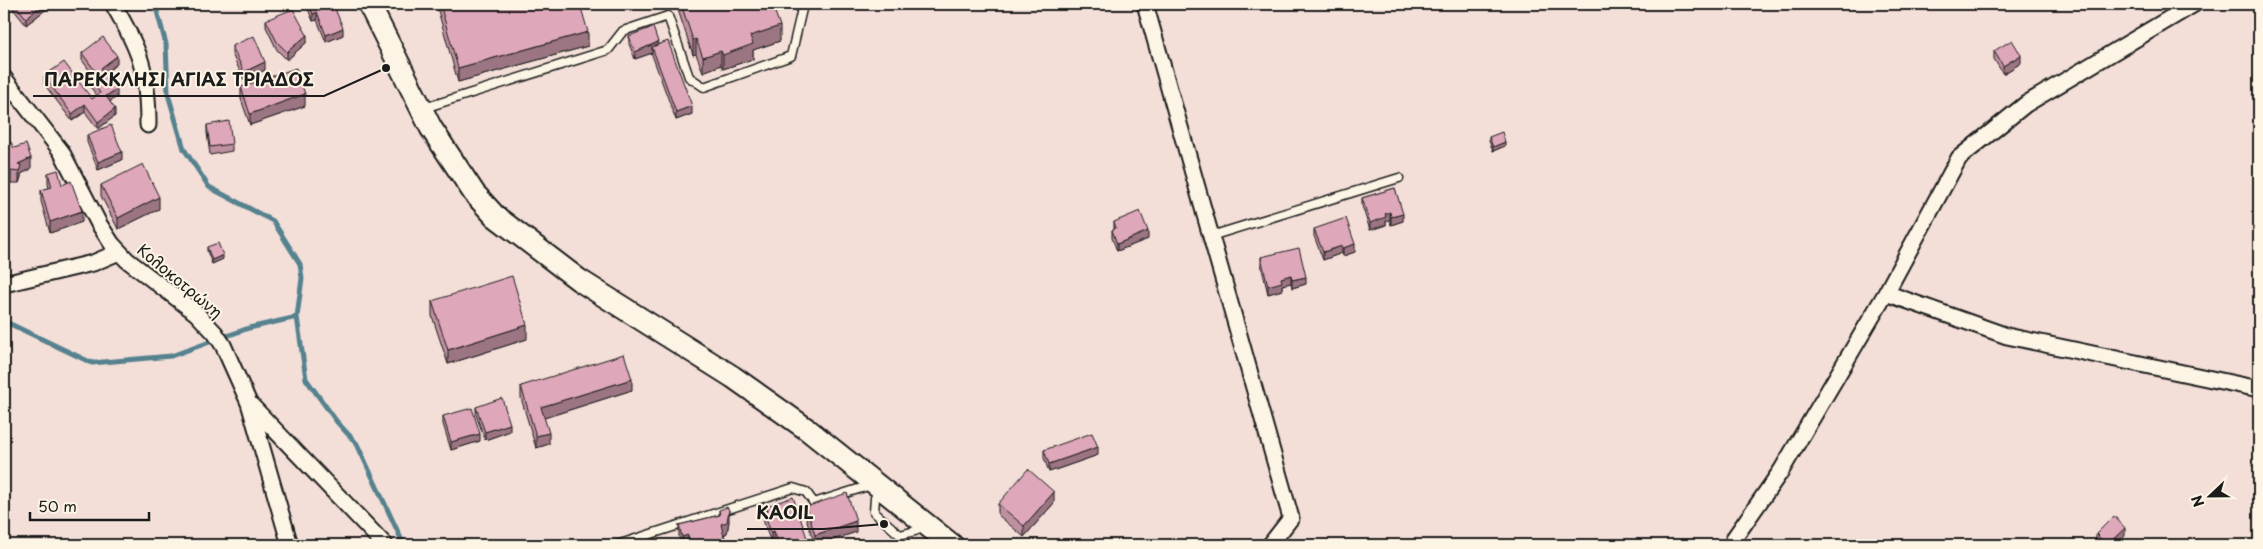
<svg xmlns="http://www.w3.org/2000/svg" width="2263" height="549" viewBox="0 0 2263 549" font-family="'Playpen Sans',sans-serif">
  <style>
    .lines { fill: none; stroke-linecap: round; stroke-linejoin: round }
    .stream { stroke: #54828e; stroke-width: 5 }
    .lane-casing { stroke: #1c1c1c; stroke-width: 11 }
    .street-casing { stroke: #1c1c1c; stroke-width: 19 }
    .secondary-casing { stroke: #1c1c1c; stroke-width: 25 }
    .lane { stroke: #fcf5e5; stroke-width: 8 }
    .street { stroke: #fcf5e5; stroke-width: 15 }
    .secondary { stroke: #fcf5e5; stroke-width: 21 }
    .wall { fill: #bf90a0; stroke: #1c1c1c }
    .shaded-wall { fill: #9b7582; stroke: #1c1c1c }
    .building { fill: #dea7ba; stroke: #1c1c1c }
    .labels { text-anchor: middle; stroke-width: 4; stroke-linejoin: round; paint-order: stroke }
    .street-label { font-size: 16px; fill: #1c1c1c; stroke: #fcf5e5 }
    .leader { fill: none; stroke: #1c1c1c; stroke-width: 2 }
    .callout-dot { fill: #1c1c1c; stroke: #fcf5e5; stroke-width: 2 }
    .callout-label { font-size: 18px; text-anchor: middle; font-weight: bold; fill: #1c1c1c; stroke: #fcf5e5; stroke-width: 4; stroke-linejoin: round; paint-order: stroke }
  </style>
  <rect width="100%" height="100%" fill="#f3ded8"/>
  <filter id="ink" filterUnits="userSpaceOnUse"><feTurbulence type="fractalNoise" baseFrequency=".02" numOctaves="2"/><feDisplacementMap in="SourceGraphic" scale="10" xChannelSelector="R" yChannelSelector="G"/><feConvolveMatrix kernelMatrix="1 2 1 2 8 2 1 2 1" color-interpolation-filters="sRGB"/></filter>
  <g filter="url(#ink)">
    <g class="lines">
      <!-- stream -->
      <path class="stream" d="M155 4 166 44 168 94 184 149 209 187 273 221 300 264 302 278 297 317 306 379 337 422 357 444 404 545
        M4 321 92 363 171 356 249 328 297 317"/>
      <defs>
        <path id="lane" d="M424 108 608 50 623 31 668 16 689 77 704 87 791 56 802 9
          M1211 236 1399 178
          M875 498 874 512 900 535 915 531
          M617 545 793 488 806 492 814 503 871 485"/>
        <path id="street" d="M113 4C140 50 148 71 148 125
          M1145 4 1291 518 1270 545
          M4 78 61 151 99 224 112 244 127 260 196 313 215 333 223 345 249 403 290 545
          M4 284 93 263 119 252
          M1886 293 2007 336 2259 389
          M250 404 385 545
          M1732 545 1735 537 1781 471 1886 293 1959 158 2026 104 2194 4"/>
        <path id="secondary" d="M369 4 431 128 474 193 495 216 579 280 733 377 808 430 952 545"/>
      </defs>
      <!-- lane casing -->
      <use href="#lane" class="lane-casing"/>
      <!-- street casing -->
      <use href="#street" class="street-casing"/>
      <!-- secondary casing -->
      <use href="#secondary" class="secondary-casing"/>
      <!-- lane -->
      <use href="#lane" class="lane"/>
      <!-- street -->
      <use href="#street" class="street"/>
      <!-- secondary -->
      <use href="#secondary" class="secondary"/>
    </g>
    <!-- wall -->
    <path class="wall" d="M13 4H53L26 25 13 9Z
      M306 4H333L343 35 326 42 317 20 313 21Z
      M437 4H580L588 46 458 82 437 7Z
      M676 4H772L780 41 753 50V59L723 69 721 65 703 72 696 54 693 55Z
      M266 20 307 42 287 60 277 50 266 27Z
      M629 36 658 44 692 114 676 120 652 55V53L635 59 629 44Z
      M232 46 265 70 244 80 232 54Z
      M1994 51 2021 63 2003 74 1994 59Z
      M82 53 117 64 105 73 117 97 110 101 115 116 98 129 85 112 72 121 44 84V76L92 99 97 96 89 85V77L92 74 82 60Z
      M241 87 305 106 250 125 241 99Z
      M207 125 232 144V151L210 155 207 133Z
      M87 135 122 160 98 170 87 142Z
      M1489 137 1505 146 1493 151 1489 141Z
      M4 144 14 148 31 169 21 174V177L19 183H11L4 185Z
      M48 173 62 185 82 222 50 233 41 201V190L49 188 48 184Z
      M101 185 159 209 118 229 101 196Z
      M1395 188 1403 221 1391 225 1390 220 1386 221V225L1370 230 1362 206V198Z
      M1114 222 1148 239 1117 251 1112 238V230L1114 229Z
      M1314 229 1355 252 1343 256 1342 253 1323 260 1314 236Z
      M207 247 223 259 212 264 207 251Z
      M1261 257 1306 284 1292 288 1291 283 1282 285V290L1268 294 1261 265Z
      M432 301 527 339 448 364 432 316Z
      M521 386 632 390 544 418 549 444 536 448 521 398Z
      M476 407 510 431 485 440 476 415Z
      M443 416 480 441 451 450 443 424Z
      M1044 450 1098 455 1049 472 1044 458Z
      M1054 503 1024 537 998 515V504Z
      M767 506 807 545H775L774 542 771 543 764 523V512L767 511Z
      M806 507 856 532 818 545H815L806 518Z
      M719 510 729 521 727 533 724 535 726 545H681L679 537V525L719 515Z
      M2096 534 2125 536 2116 545H2099L2096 542Z"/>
    <!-- shaded-wall -->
    <path class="shaded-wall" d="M43 4H53L26 25V18Z
      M317 12V20L313 21V14Z
      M780 26V41L753 50V59L723 69V55L750 36Z
      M343 28V35L326 42V35Z
      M588 32V46L458 82V68Z
      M307 35V42L287 60V52Z
      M696 39V54L693 55V40Z
      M658 42V50L652 47V53L635 59V52Z
      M721 51V65L703 72V57Z
      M2021 55V63L2003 74V66Z
      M117 56V64L101 76V68Z
      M265 62V70L244 80V72Z
      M117 89V97L106 104V96Z
      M305 94V106L250 125V114Z
      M85 104V112L72 121V114Z
      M692 106V114L676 120V112Z
      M115 109V116L98 129V122Z
      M8 130V137L4 139V131Z
      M1505 142V146L1493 151V147Z
      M122 152V160L98 170V162Z
      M31 158V169L21 174V177L19 183V172L18 164Z
      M11 171V183L4 185V174Z
      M159 197V209L118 229V218Z
      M82 211V222L50 233V222Z
      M1390 212V220L1386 221V225L1370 230V223L1385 214Z
      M1403 214V221L1391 225V217Z
      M1148 231V239L1117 251V244Z
      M1355 244V252L1343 256V248Z
      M1342 246V253L1323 260V252Z
      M223 255V259L212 264V260Z
      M1291 275V283L1282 285V290L1268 294V286L1281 278Z
      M1306 277V284L1292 288V280Z
      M527 325V339L448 364V350Z
      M632 379V390L541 419V407Z
      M510 424V431L485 440V432Z
      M549 433V444L536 448V436Z
      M480 434V441L451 450V442Z
      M1098 447V455L1049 472V464Z
      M1054 492V503L1024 537V526Z
      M729 510V521L727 533 721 536V524Z
      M856 521V532L818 545H815V535Z
      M2125 528V536L2116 545H2107Z
      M774 531V542L771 543V532Z
      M688 535V545H682V537Z
      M807 538V545H787Z
      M785 540V545H778V542Z"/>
    <!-- building -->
    <path class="building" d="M15 4H43L26 18Z
      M309 4H333L343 28 326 35 317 12 313 14Z
      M440 4H580L588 32 458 68Z
      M681 4H772L780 26 750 36 753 44 723 55 721 51 703 57 696 39 693 40Z
      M293 9 307 35 287 52 277 42 266 20Z
      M653 27 658 42 635 52 629 36Z
      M254 36 265 62 244 72 232 46Z
      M103 37 117 56 101 68 117 89 106 96 115 109 98 122 85 104 72 114 44 76 64 62 92 99 100 93 89 77 96 72 82 53Z
      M2012 40 2021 55 2003 66 1994 51Z
      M668 41 692 106 676 112 652 47Z
      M296 68 305 94 250 114 241 87Z
      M5 119 8 130 4 131V120Z
      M229 121 232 144 210 147 207 125Z
      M111 125 122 152 98 162 87 135Z
      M1502 132 1505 142 1493 147 1489 137Z
      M11 142 14 148 26 144 31 158 18 164 21 165 19 172 11 171 4 174V144Z
      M143 164 159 197 118 218 101 185Z
      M58 170 62 185 71 181 82 211 50 222 41 190 52 187 48 173Z
      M1395 188 1403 214 1391 217 1390 212 1385 214 1386 217 1370 223 1362 198Z
      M1140 211 1148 231 1117 244 1112 230 1116 228 1114 222Z
      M1346 218 1355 244 1343 248 1342 246 1323 252 1314 229Z
      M218 243 223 255 212 260 207 247Z
      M1299 248 1306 277 1292 280 1291 275 1281 278 1282 282 1268 286 1261 257Z
      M512 276 527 325 448 350 432 301Z
      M624 354 632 379 541 407 549 433 536 436 521 386Z
      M502 398 510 424 485 432 476 407Z
      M472 408 480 434 451 442 443 416Z
      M1092 433 1098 447 1049 464 1044 450Z
      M1028 469 1054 492 1024 526 998 504Z
      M847 493 856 521 815 535 806 507Z
      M793 497 807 538 787 545 785 540 778 542 774 531 771 532 764 512 768 510 767 506Z
      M727 507 729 510 727 522 721 524 726 545H691L688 535 682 537 679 525 720 515 719 510Z
      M2114 516 2125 528 2107 545 2096 534Z
      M639 541 641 545H632V543Z"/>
  </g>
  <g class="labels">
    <!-- street labels -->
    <g class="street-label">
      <text transform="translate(180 281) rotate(40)" y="6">Κολοκοτρώνη</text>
    </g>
  </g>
  <!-- callouts -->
  <path class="leader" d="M386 68L324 96H33M884 524L824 529H747"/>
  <g class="callout-dot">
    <circle cx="386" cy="68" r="5"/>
    <circle cx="884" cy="524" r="5"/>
  </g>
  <g class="callout-label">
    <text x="179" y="86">ΠΑΡΕΚΚΛΗΣΙ ΑΓΙΑΣ ΤΡΙΑΔΟΣ</text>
    <text x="785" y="519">KAOIL</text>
  </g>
  <!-- margin -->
  <rect width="2263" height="549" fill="none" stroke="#fcf5e5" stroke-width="20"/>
  <rect x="10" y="10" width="2243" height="529" fill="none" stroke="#1c1c1c" stroke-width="2" filter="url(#ink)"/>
  <!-- north arrow -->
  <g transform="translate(2210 496) rotate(248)" stroke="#fcf5e5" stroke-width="4" paint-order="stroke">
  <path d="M0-4L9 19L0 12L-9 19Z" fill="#1c1c1c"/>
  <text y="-8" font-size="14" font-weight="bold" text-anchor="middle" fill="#1c1c1c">N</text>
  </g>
  <!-- scale -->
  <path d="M30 512v8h119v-8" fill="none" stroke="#1c1c1c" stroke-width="2.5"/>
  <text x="38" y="512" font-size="15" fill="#1c1c1c" stroke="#fcf5e5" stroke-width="4" paint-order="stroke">50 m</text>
</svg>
